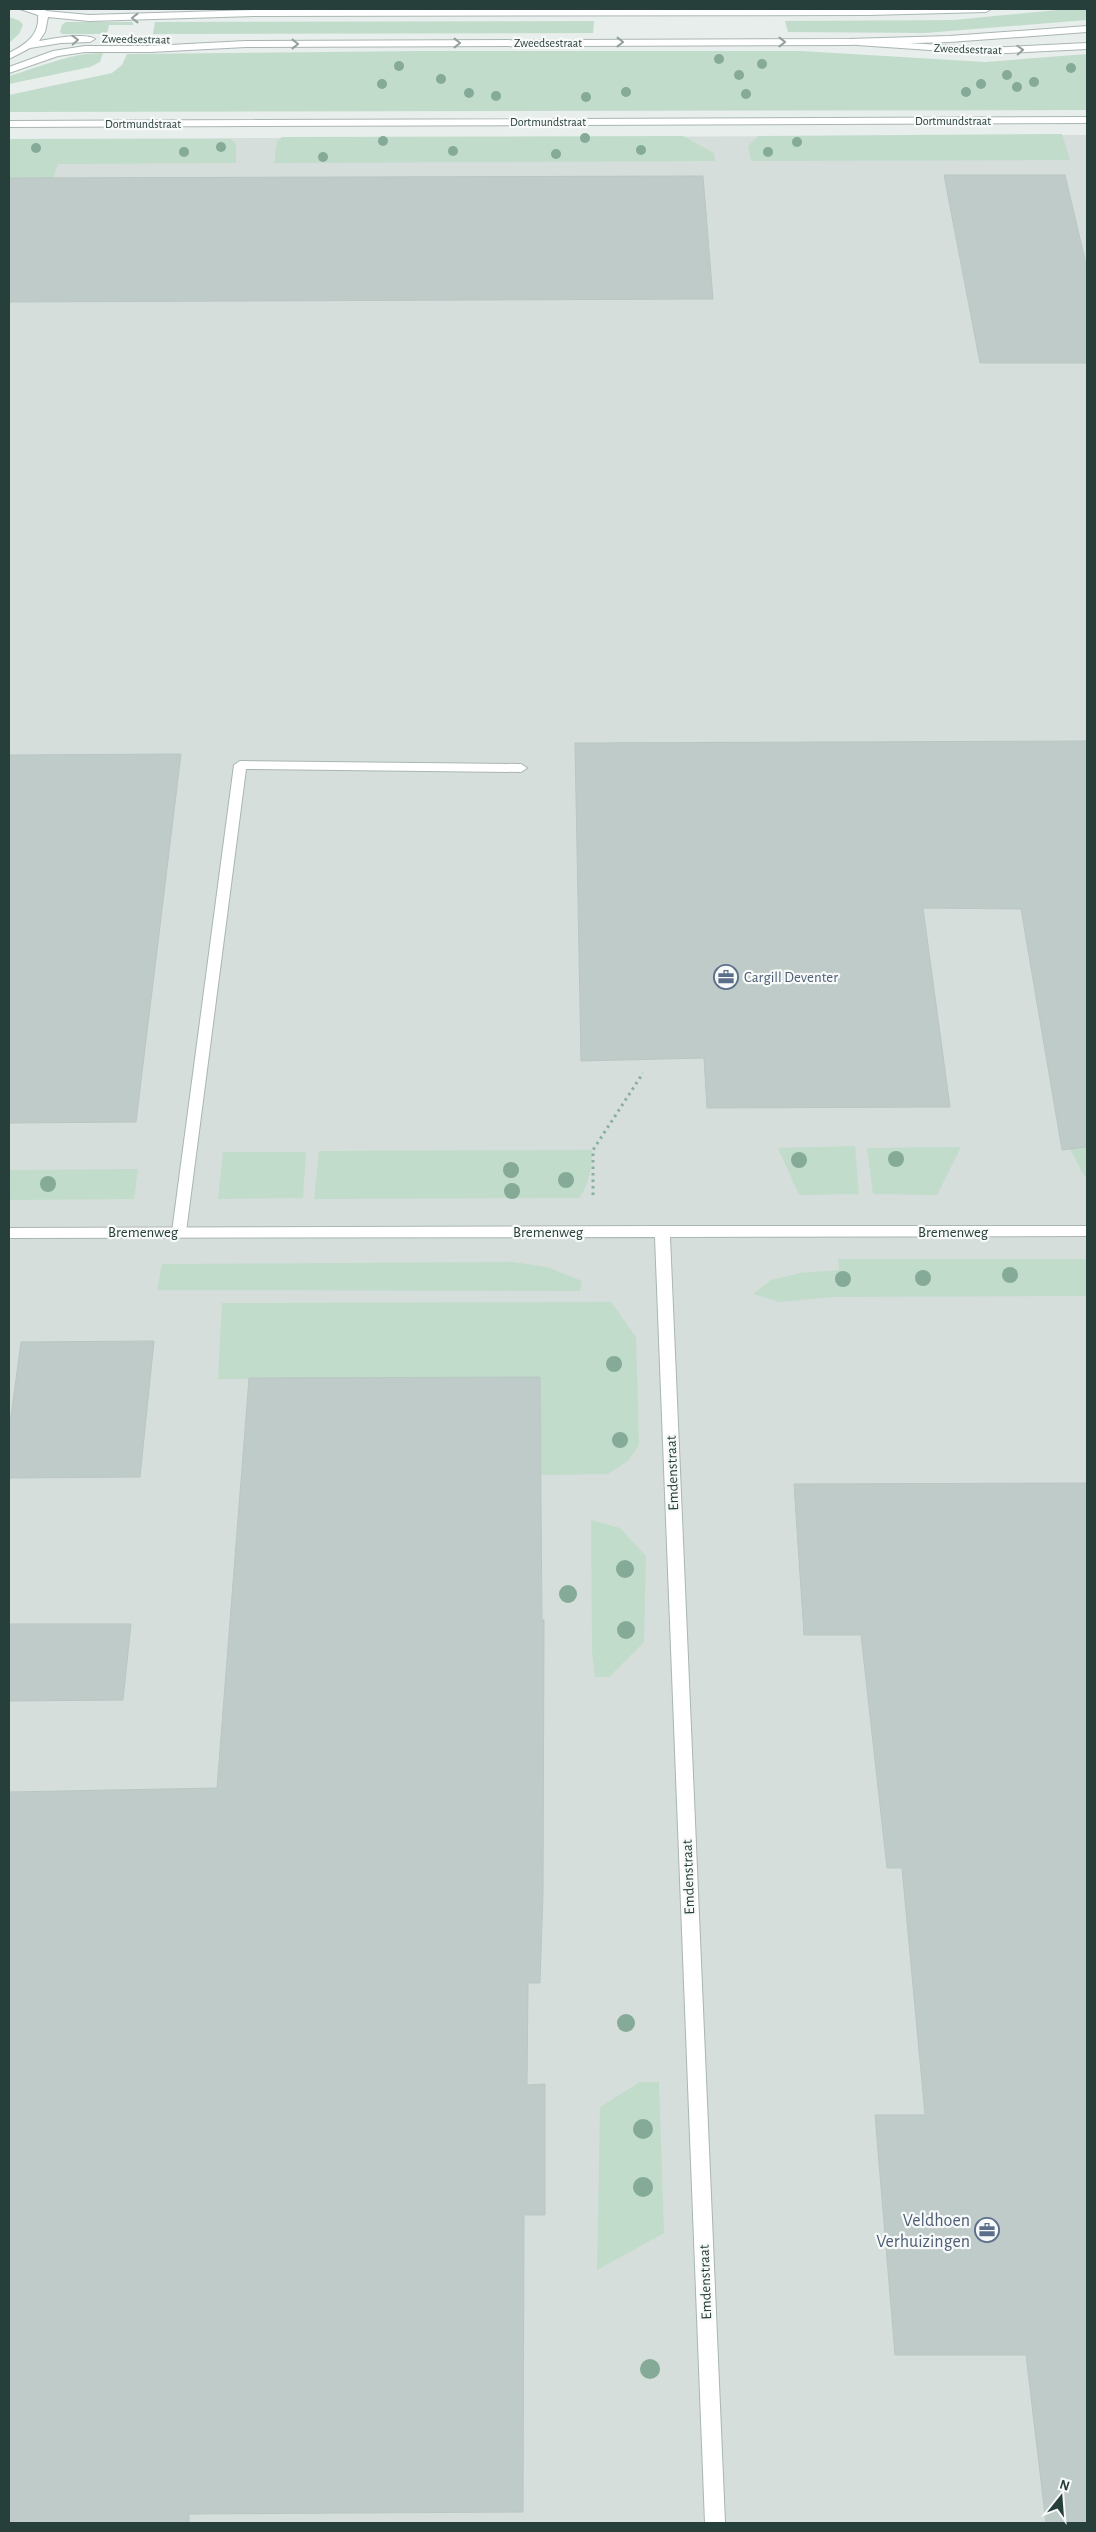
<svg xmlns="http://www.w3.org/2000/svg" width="1096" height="2532" viewBox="0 0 1096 2532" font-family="'Alegreya Sans',sans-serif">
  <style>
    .built { fill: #d5deda }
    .green { fill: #c2dccc }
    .building { fill: #bfcbc8; stroke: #b9c7c3 }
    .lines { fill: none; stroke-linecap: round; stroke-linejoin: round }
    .service-casing { stroke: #aab6b3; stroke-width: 2 }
    .minor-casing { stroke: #aab6b3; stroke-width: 2 }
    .tertiary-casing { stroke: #aab6b3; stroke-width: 2 }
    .path { stroke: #8aaea6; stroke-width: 3; stroke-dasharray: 2.5 4; stroke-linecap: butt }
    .service { fill: #fff; fill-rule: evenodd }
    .minor { fill: #fff; fill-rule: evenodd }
    .tertiary { fill: #fff; fill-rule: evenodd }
    .tree { fill: #85aa97 }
    .oneway { stroke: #939f9d }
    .labels { text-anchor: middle; stroke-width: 4.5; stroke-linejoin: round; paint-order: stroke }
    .far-street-label { font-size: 12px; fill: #273f3b; stroke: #f7faf9 }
    .service-label { font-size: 15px; fill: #4e5e75; stroke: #f7faf9; text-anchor: start }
    .street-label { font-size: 15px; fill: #273f3b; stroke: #f7faf9 }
    .near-service-label { font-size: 18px; fill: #4e5e75; stroke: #f7faf9; text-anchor: end }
  </style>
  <rect width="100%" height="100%" fill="#e7eeeb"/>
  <!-- built -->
  <path class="built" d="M1087 135V2523H9V139Z"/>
  <!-- green -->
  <path class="green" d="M1068 9H1087V20L925 33 788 32 785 21 954 20Z
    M9 17 20 21 23 25 19 34 9 43Z
    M594 21 593 33 153 34 155 22Z
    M66 22H133V25H109L107 34H62L60 32 62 25Z
    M420 51H801L985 62 1087 54V110L9 112V95L112 73 122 65 127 54Z
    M103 53 100 62 90 67 9 84V76C41 67 69 53 103 53Z
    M1062 134 1070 160 751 161 748 146 758 136Z
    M683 136 714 153 715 161 274 163 277 142 282 137Z
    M9 139H230L236 143V163L58 164 53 178H9Z
    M1068 1145H1087V1177L1083 1174Z
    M855 1146 859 1194 799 1195 778 1148Z
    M961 1147 937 1195 873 1194 867 1148Z
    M592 1150C592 1168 589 1184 579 1198L314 1199 319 1151Z
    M223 1152H306L303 1198 218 1199Z
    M138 1169 134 1199 9 1200 10 1170Z
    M838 1259H1087V1296L830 1297 780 1302 753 1294 771 1280 800 1273 839 1270Z
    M513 1262 547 1267 582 1281 580 1291 157 1290 162 1264Z
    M611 1302 636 1337 639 1445 628 1461 608 1474 541 1475 540 1377 218 1379 222 1303Z
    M591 1520 620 1528 646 1556 644 1642 609 1677H595L592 1651Z
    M640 2082H659L664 2233 597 2270 600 2107Z"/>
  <!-- building -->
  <path class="building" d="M944 175H1065L1087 268V363H980Z
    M703 176 713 299 9 302V178Z
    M1087 741V1147L1062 1150 1021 909 923 908 950 1107 707 1108 704 1058 581 1061 575 743Z
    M181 754 136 1122 9 1123V755Z
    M154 1341 140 1477 9 1478V1431L21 1342Z
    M540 1377 542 1620H544L543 1893 540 1983H528L527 2085 545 2084V2215H524L523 2512 189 2514V2523H9V1792L217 1788 249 1378Z
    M1087 1483V2523H1046L1026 2355H895L875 2115H925L902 1868H887L861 1635H804L794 1484Z
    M9 1624H131L123 1700 9 1701Z"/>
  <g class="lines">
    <defs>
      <path id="service" d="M240 761 521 764 527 768 521 772 246 769 186 1232 184 1236H174L172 1232 234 765Z"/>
      <path id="minor" d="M860 40 988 48 1087 43V49L988 54 857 45V41Z
        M1087 117V123L9 127V121Z
        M659 1226H1087V1236L670 1237 725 2523H705L655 1237 9 1238V1228Z"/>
      <path id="tertiary" d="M20 9H45L46 11 89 15 254 10 991 9 986 12 868 15 254 16 89 21 48 17 45 32 39 41C51 39 85 32 95 39L90 42 61 43 30 48 9 59V53C25 45 40 35 38 15Z
        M1087 26V32L949 42 849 45 246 47 150 52H85L58 56 9 73V67L53 51 85 46H150L246 41 849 39 949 36Z"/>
    </defs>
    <!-- service casing -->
    <use href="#service" class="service-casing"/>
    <!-- minor casing -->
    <use href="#minor" class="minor-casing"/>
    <!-- tertiary casing -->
    <use href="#tertiary" class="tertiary-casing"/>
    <!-- path -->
    <path class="path" d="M593 1195V1150L643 1073"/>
    <!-- service -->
    <use href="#service" class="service"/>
    <!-- minor -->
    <use href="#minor" class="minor"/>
    <!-- tertiary -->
    <use href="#tertiary" class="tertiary"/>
  </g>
  <!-- trees -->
  <g class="tree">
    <circle cx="719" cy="59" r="5"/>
    <circle cx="762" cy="64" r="5"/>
    <circle cx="399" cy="66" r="5"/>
    <circle cx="1071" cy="68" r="5"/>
    <circle cx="739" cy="75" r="5"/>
    <circle cx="1007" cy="75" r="5"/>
    <circle cx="441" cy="79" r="5"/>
    <circle cx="1034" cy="82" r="5"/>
    <circle cx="382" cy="84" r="5"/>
    <circle cx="981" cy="84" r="5"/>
    <circle cx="1017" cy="87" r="5"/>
    <circle cx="626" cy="92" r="5"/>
    <circle cx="966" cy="92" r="5"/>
    <circle cx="469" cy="93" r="5"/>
    <circle cx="746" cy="94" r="5"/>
    <circle cx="496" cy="96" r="5"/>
    <circle cx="586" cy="97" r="5"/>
    <circle cx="585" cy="138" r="5"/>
    <circle cx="383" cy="141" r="5"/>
    <circle cx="797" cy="142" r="5"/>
    <circle cx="221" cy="147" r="5"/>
    <circle cx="36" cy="148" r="5"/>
    <circle cx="641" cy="150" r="5"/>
    <circle cx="453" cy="151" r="5"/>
    <circle cx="184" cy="152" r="5"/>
    <circle cx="768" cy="152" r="5"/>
    <circle cx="556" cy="154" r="5"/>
    <circle cx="323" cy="157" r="5"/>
    <circle cx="896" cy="1159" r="8"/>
    <circle cx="799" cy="1160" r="8"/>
    <circle cx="511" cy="1170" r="8"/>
    <circle cx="566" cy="1180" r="8"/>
    <circle cx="48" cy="1184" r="8"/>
    <circle cx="512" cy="1191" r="8"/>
    <circle cx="1010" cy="1275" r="8"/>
    <circle cx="923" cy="1278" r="8"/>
    <circle cx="843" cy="1279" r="8"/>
    <circle cx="614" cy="1364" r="8"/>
    <circle cx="620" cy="1440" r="8"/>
    <circle cx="625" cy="1569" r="9"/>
    <circle cx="568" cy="1594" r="9"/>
    <circle cx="626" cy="1630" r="9"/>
    <circle cx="626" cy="2023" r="9"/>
    <circle cx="643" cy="2129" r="10"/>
    <circle cx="643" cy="2187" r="10"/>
    <circle cx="650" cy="2369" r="10"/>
  </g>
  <!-- one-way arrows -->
  <defs><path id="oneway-chevron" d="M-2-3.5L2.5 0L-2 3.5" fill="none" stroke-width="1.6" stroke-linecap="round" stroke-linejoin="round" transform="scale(1.25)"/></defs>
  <g class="oneway">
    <use href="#oneway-chevron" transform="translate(135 18) rotate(180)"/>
    <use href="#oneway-chevron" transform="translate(75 40) rotate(-3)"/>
    <use href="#oneway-chevron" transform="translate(620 42)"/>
    <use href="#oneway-chevron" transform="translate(782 42)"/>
    <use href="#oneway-chevron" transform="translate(457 43)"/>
    <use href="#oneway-chevron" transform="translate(295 44)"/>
    <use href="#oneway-chevron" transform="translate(1020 50) rotate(-3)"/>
  </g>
  <!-- icons -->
  <defs>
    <symbol id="office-ring" viewBox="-11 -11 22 22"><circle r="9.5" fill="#f7faf9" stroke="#5c6f8a" stroke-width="1.5"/><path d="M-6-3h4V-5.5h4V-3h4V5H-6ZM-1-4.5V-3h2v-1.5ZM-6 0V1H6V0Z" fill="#5c6f8a"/></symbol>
  </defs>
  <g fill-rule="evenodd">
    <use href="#office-ring" x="712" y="963" width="28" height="28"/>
    <use href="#office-ring" x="973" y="2216" width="28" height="28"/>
  </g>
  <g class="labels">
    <!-- far-street labels -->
    <g class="far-street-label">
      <text transform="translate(136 39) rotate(1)" y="4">Zweedsestraat</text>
      <text x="548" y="47">Zweedsestraat</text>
      <text transform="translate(968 49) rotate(2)" y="4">Zweedsestraat</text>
      <text x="953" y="125">Dortmundstraat</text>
      <text x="548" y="126">Dortmundstraat</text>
      <text x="143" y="128">Dortmundstraat</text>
    </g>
    <!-- service labels -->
    <g class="service-label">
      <text x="744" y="982">Cargill Deventer</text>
    </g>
    <!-- street labels -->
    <g class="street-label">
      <text x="143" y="1237">Bremenweg</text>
      <text x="548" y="1237">Bremenweg</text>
      <text x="953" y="1237">Bremenweg</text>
      <text transform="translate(672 1473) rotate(-92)" y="5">Emdenstraat</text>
      <text transform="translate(688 1877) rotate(-92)" y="5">Emdenstraat</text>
      <text transform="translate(705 2282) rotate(-92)" y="5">Emdenstraat</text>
    </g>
    <!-- near-service labels -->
    <g class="near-service-label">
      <text x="970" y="2226">Veldhoen<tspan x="970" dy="21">Verhuizingen</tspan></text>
    </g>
  </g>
  <!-- border -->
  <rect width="1096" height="2532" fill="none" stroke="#273f3b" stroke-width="20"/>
  <!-- north arrow -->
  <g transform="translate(1061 2497) rotate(17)" stroke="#f7faf9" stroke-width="4" paint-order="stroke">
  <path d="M0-4L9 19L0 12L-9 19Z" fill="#273f3b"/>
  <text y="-8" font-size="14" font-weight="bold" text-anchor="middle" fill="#273f3b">N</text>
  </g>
</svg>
